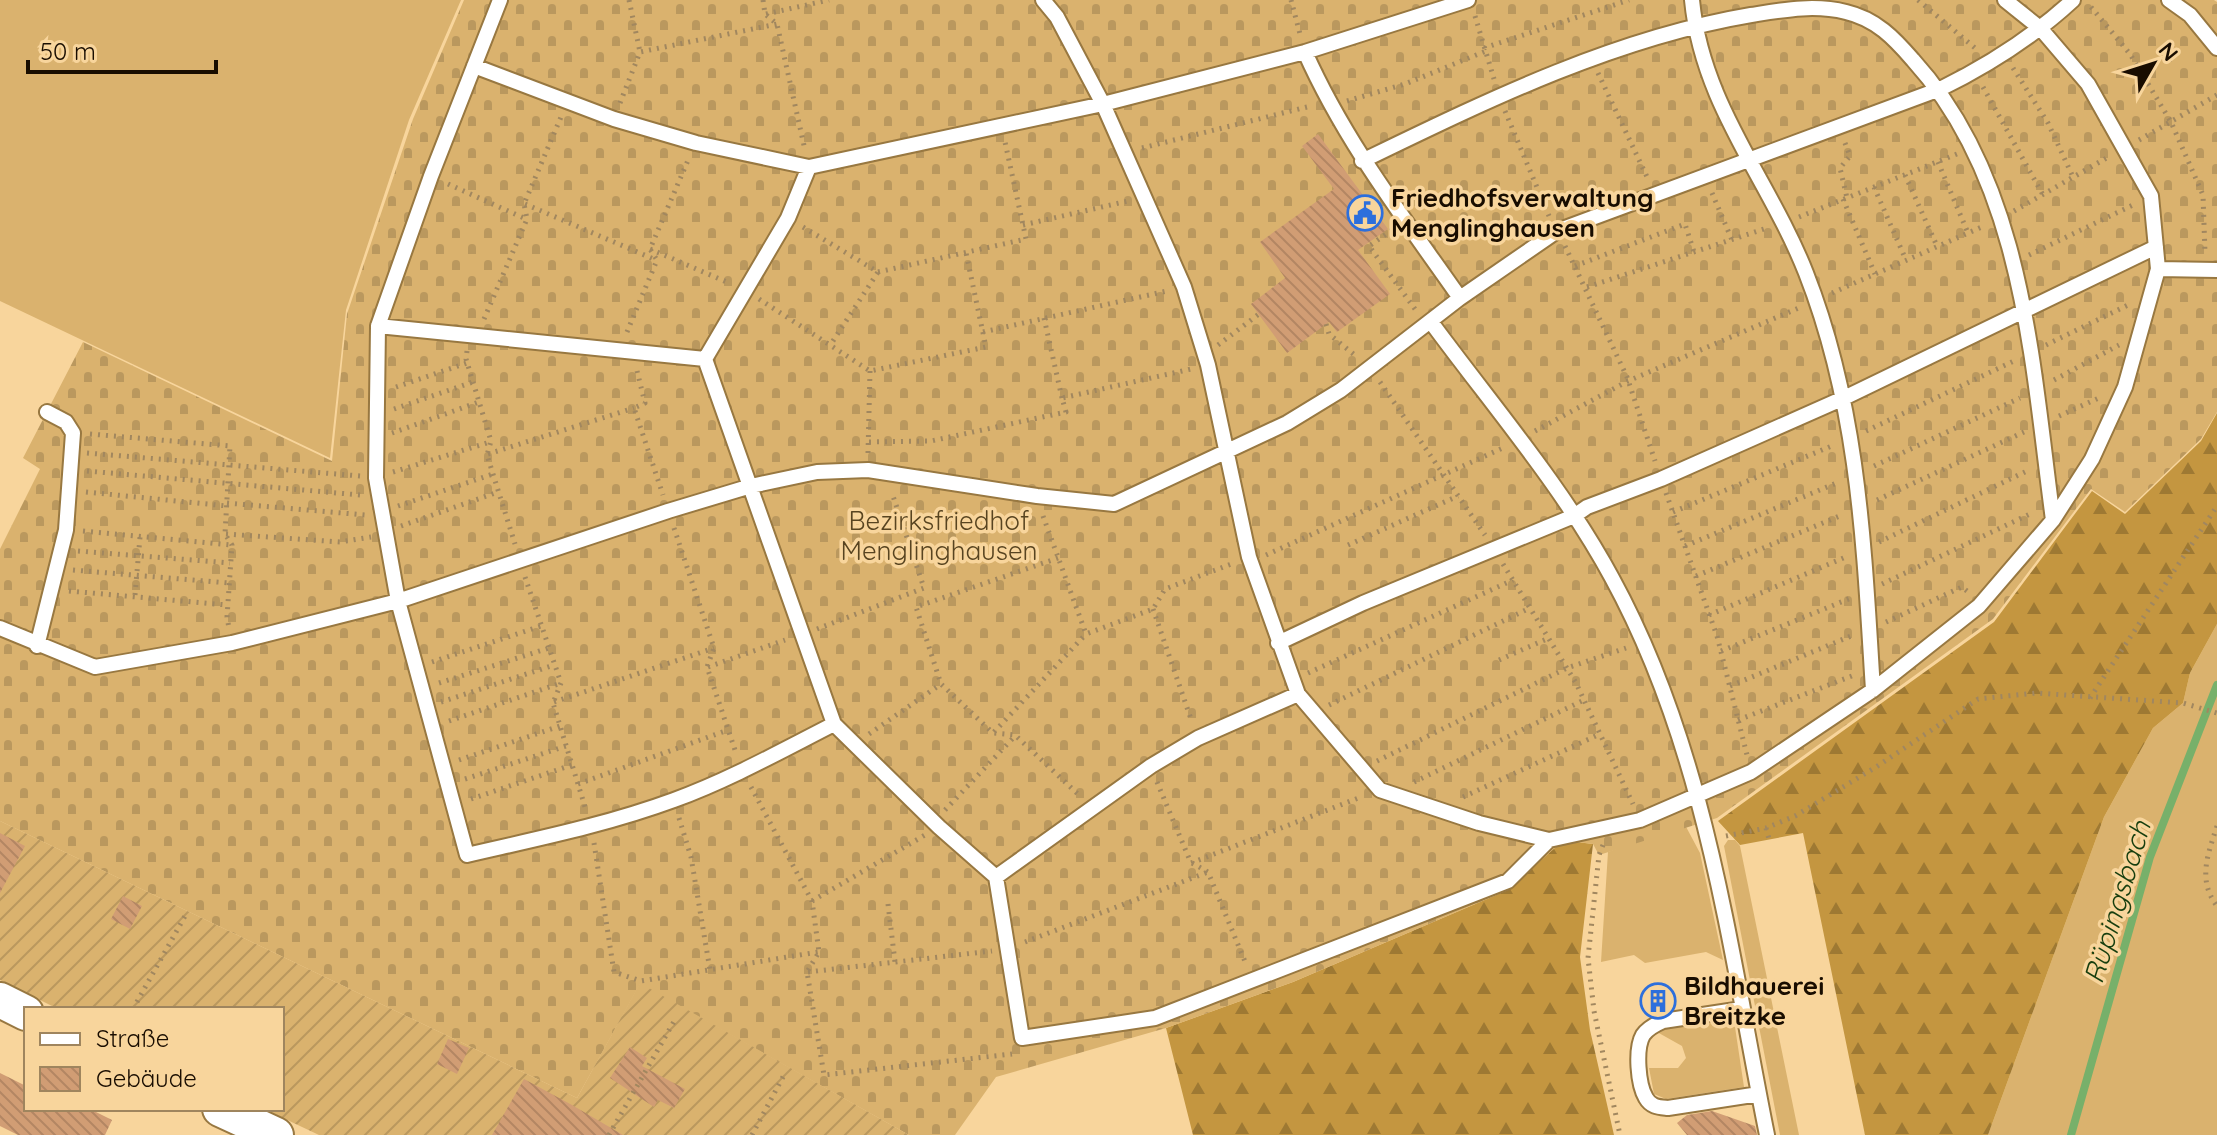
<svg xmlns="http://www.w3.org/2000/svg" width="2217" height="1135" viewBox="0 0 2217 1135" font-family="Quicksand,sans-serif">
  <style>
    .grass { fill: #dab26e }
    .forest { fill: url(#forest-firs) }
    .cemetery { fill: url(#cemetery-stones) }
    .garden { fill: url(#garden-furrows) }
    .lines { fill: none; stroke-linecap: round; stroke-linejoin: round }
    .stream { stroke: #77b06a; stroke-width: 8 }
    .building { fill: url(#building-back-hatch) }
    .service-casing { stroke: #987841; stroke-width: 18 }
    .tertiary-casing { stroke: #987841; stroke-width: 38 }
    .path { stroke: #a1875f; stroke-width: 5; stroke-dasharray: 2 6; stroke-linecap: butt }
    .service { stroke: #fff; stroke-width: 14 }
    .tertiary { stroke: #fff; stroke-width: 34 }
    .labels { text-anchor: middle; stroke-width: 7; stroke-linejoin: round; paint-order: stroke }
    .poi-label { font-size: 26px; font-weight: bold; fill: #190d00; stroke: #f8d59c; text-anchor: start }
    .park-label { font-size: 26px; fill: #584420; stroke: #f8d59c }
    .water-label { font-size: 28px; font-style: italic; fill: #173e0e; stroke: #f8d59c }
  </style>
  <defs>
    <pattern id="forest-firs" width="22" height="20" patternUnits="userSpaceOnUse" patternTransform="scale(2)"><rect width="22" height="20" fill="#c49640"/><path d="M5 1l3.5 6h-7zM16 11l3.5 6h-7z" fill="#9e7933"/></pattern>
    <pattern id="cemetery-stones" width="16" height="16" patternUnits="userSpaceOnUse" patternTransform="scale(2)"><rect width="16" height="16" fill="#dab26e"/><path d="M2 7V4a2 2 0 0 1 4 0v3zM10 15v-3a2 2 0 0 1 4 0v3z" fill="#ba985e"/></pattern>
    <pattern id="garden-furrows" width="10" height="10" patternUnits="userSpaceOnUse" patternTransform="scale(2)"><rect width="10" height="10" fill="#dab26e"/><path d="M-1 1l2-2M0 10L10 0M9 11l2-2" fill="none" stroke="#ba985e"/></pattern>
    <pattern id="building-back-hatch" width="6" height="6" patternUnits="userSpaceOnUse" patternTransform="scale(2)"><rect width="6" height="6" fill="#d19d74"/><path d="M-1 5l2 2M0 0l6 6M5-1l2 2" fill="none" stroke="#b38663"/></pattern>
  </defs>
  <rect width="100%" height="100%" fill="#f8d59c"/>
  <!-- grass -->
  <path class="grass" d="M0 0H461L409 120 346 310 330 458 0 301Z
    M2217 624V1135H1988L2104 817 2153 728 2183 703 2190 673Z
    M1684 823 1700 853 1723 960 1706 952 1645 963 1634 955 1601 962 1608 852Z
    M1728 840H1735L1740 846 1799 1135H1780L1724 846Z
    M1722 1019 1735 1027 1744 1087 1666 1099 1654 1094 1649 1068H1678L1686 1058 1682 1046 1657 1032 1665 1026Z"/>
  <!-- forest -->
  <path class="forest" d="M2217 413V624L2190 673 2183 703 2153 728 2104 817 1988 1135H1865L1803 833 1740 845 1718 821 1994 622 2092 491 2125 514 2201 441Z
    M1577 842 1593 844 1580 957 1590 1030 1614 1135H1193L1166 1028 1293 982 1508 890 1558 845Z"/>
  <!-- cemetery -->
  <path class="cemetery" d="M464 0H2214L2217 2V412L2201 439 2125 512 2091 489 1993 619 1717 818 1599 855 1593 844 1577 842 1558 845 1508 890 1293 982 1166 1028 996 1077 955 1135H909L640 984 577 1098 0 821V549L40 469 23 458 83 342 332 461 347 314 413 119Z"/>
  <!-- garden -->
  <path class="garden" d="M0 821 577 1098 640 983 909 1135H319L264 1109H282V1009H58L0 980Z"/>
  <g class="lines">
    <!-- stream -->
    <path class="stream" d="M2071 1135 2150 857 2217 685"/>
  </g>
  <!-- building -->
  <path class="building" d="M1318 134 1388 229 1358 250 1390 294 1337 332 1329 322 1287 353 1251 304 1285 278 1260 242 1334 189 1302 146Z
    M0 833 25 846 0 893Z
    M123 896 142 906 130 929 111 919Z
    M1668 987 1672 1010 1647 1016 1643 991Z
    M448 1039 469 1048 457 1074 437 1064Z
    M630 1047 647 1058 642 1066 685 1089 674 1108 658 1100 654 1107 610 1078Z
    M0 1073 26 1086V1109H90L112 1120 105 1135H18L0 1126Z
    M524 1079 572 1105 623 1135H492Z
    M1712 1111 1755 1126 1757 1135H1687L1677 1123 1687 1115Z"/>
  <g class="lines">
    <defs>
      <path id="service" d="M500 0 431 176 378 326 376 478 398 601 467 855C536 839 606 825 674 800 729 780 781 751 834 724
        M1043 0 1057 17 1103 104 1184 287 1208 365 1249 557 1298 694 1380 790 1479 823 1549 840 1640 820 1751 772 1873 690 1979 606 2053 520 2092 459 2125 387 2158 269 2151 196 2088 84 2041 29 2005 0
        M1692 0C1702 105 1769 179 1806 273 1859 408 1864 547 1873 690
        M2169 0 2190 15 2217 48
        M1305 52C1345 142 1404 218 1460 298
        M474 66 614 119 696 143 809 167 1103 104 1305 52 1468 0
        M1362 161C1486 101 1614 38 1751 15 1783 10 1814 4 1846 12 1876 19 1894 38 1913 60 2024 182 2032 364 2053 520
        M809 167 788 218 705 359 834 724 939 827 996 877 1022 1038 1155 1018 1508 881 1549 840
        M2158 269 2217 270
        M1431 322C1492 405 1563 487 1612 578 1706 750 1729 946 1767 1135
        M378 326 705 359
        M0 628 95 667 232 643 398 601 668 511 751 486 817 472 868 470 1037 496 1114 504 1287 423 1341 390 1460 298 1557 231 1940 89C1989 65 2033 37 2073 0
        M1278 643 1363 603 1574 516 1587 507 1661 479 1846 397 2156 247
        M37 646 66 530 73 433 66 422 47 412
        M996 877 1151 766 1198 738 1298 694
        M1742 1009 1663 1021C1656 1024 1648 1028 1643 1035 1635 1049 1638 1085 1646 1098 1651 1107 1659 1107 1668 1108L1759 1094"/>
      <path id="tertiary" d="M0 1000 26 1013
        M220 1109 276 1135"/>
    </defs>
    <!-- service casing -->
    <use href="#service" class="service-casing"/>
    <!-- tertiary casing -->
    <use href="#tertiary" class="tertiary-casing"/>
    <!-- path -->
    <path class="path" d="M629 0 640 52
      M763 0 765 14 777 24 805 150
      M1291 0 1300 34
      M1918 0 1975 48
      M2091 7 2130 54 2171 122 2203 195 2205 253
      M766 14 829 0
      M1475 16 1494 79
      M1484 48 1629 0
      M2013 68 2048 123 2073 177
      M1598 73 1648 179
      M1983 87 2043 195
      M1347 101 1405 84 1486 51
      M620 103 640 52 777 24
      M1505 111 1549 216
      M2139 140 2217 95
      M1845 143 1850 156 1840 168 1847 198
      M1142 148 1311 106
      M1938 162 1968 233
      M1905 175 1937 246
      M448 184 526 219
      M1874 187 1906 260
      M1712 193 1732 240
      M1843 199 1875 274
      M525 204 656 260
      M2014 211 2110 156
      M1799 217 1957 154
      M1023 225 1128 201
      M803 227 878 272 831 344
      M1392 230 1369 246 1415 309
      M1565 246 1627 377 1655 461
      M650 249 729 283
      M2029 255 2135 204
      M1575 266 1685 224 1694 252
      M878 272 1026 239 1005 142
      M1587 287 1767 228
      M1832 293 1984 226
      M759 299 870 371 986 347 966 253
      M1044 318 1062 398
      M484 319 527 219 524 204 561 117
      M1326 324 1329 334 1357 357
      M627 332 657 260 650 249 689 158
      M983 332 1167 291
      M1218 345 1259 314
      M2046 345 2130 304
      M467 351 466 359 491 441 487 455 515 544
      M637 371 645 403 634 408 663 495
      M2054 380 2119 345
      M1380 382 1485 535
      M396 387 467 363
      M394 409 473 382
      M2059 416 2101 397
      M1535 431 1628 381 1801 307
      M1866 431 2016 360
      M392 433 479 402
      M90 434 230 446 225 534 232 545 227 617 229 628
      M869 442 931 441 1066 412 1062 398 1191 369
      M87 453 360 476
      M868 453 870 371
      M488 454 634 408
      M1874 466 2020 398
      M87 471 360 495
      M393 472 490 442
      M86 492 227 506
      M1666 493 1717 636 1747 755
      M1877 500 2024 432
      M227 503 365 515
      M398 506 493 474
      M1673 512 1834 445
      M1043 516 1086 634 1153 609 1165 589 1234 563
      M401 526 498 492
      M674 528 714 648 707 667 736 753
      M83 531 232 545
      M226 534 340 542 371 537
      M1879 542 2029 470
      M1348 545 1458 496
      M1685 546 1839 482
      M78 551 230 563
      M1266 555 1505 447
      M1058 558 916 607 941 684 993 733 1015 735 1081 797
      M1503 564 1576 683 1633 804
      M73 570 229 583
      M1696 576 1842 515
      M525 577 561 683 553 703 586 810
      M1882 584 2032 513
      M69 591 227 605
      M135 595 140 537
      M1153 609 1192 722
      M1709 615 1848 556
      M1886 622 1962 587 1967 591
      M817 629 924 588 892 493
      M1721 651 1851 598
      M1499 660 1549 638
      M432 662 541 626
      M708 667 785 640
      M1308 673 1513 580
      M439 683 549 648
      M1730 686 1851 636
      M2090 698 2217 506
      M441 702 554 665
      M554 702 714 648
      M1329 705 1530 608
      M1738 720 1857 674
      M449 721 561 683
      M994 732 1086 634
      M869 734 941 684
      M459 760 560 726
      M1377 761 1567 668 1626 648
      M465 779 566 746
      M1157 782 1191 863 1361 797
      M1414 782 1584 700
      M578 784 728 730
      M751 787 812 901 819 952 807 972 824 1075 1012 1054
      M1463 797 1600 734
      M471 799 572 765
      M945 810 1015 736
      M679 818 691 857 710 970
      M2217 826C2208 854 2197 880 2217 906
      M1766 828 1769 839
      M1726 836 1766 828 1795 816 1876 767 1978 699 2036 693 2183 703 2217 713
      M594 843 614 972 641 981 818 952
      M1603 845 1599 855 1588 958 1594 1011 1620 1135
      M1192 863 1208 872 1246 964
      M812 901 925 835
      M888 904 895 962
      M1025 942 1208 872
      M808 972 992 951
      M133 1009 185 916
      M609 1135 676 1018
      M752 1135 784 1075"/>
    <!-- service -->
    <use href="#service" class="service"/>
    <!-- tertiary -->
    <use href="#tertiary" class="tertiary"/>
  </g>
  <!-- icons -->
  <defs>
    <symbol id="civic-ring" viewBox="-11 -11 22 22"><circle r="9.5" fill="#f8d59c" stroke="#2d6fdc" stroke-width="1.5"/><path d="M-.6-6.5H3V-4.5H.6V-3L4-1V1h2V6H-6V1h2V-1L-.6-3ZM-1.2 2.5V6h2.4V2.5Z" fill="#2d6fdc"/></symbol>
    <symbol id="building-ring" viewBox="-11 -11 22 22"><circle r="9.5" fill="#f8d59c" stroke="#2d6fdc" stroke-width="1.5"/><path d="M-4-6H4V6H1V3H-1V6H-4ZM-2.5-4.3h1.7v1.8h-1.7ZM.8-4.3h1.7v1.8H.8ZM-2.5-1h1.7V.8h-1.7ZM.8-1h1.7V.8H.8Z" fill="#2d6fdc"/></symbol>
  </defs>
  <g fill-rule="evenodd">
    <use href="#civic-ring" x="1345" y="193" width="40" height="40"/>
    <use href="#building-ring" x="1638" y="981" width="40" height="40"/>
  </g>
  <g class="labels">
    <!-- poi labels -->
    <g class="poi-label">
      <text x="1391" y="207">Friedhofsverwaltung<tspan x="1391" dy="30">Menglinghausen</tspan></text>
      <text x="1684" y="995">Bildhauerei<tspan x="1684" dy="30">Breitzke</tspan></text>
    </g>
    <!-- park labels -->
    <g class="park-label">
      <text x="939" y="530">Bezirksfriedhof<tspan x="939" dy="30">Menglinghausen</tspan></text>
    </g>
    <!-- water labels -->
    <g class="water-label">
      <text transform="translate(2117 902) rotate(-73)" y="10">Rüpingsbach</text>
    </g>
  </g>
  <!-- legend -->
  <rect x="24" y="1007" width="260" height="104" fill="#f8d59c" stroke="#9f855e" stroke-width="2"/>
  <rect x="40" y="1033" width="40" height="12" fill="#ffffff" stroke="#9f855e" stroke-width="2"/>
  <text x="96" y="1047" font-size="24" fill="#190d00">Straße</text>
  <rect x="40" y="1067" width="40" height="24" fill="url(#building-back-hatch)" stroke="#9f855e" stroke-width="2"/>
  <text x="96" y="1087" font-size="24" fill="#190d00">Gebäude</text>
  <!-- north arrow -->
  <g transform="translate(2153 64) rotate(51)" stroke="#f8d59c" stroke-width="6" paint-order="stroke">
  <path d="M0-6L14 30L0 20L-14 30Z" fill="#190d00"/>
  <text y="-12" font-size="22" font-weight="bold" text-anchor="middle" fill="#190d00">N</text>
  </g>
  <!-- scale -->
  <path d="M28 60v12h188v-12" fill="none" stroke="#190d00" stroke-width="4"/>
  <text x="40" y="60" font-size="24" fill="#190d00" stroke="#f8d59c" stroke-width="6" paint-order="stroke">50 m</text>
</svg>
